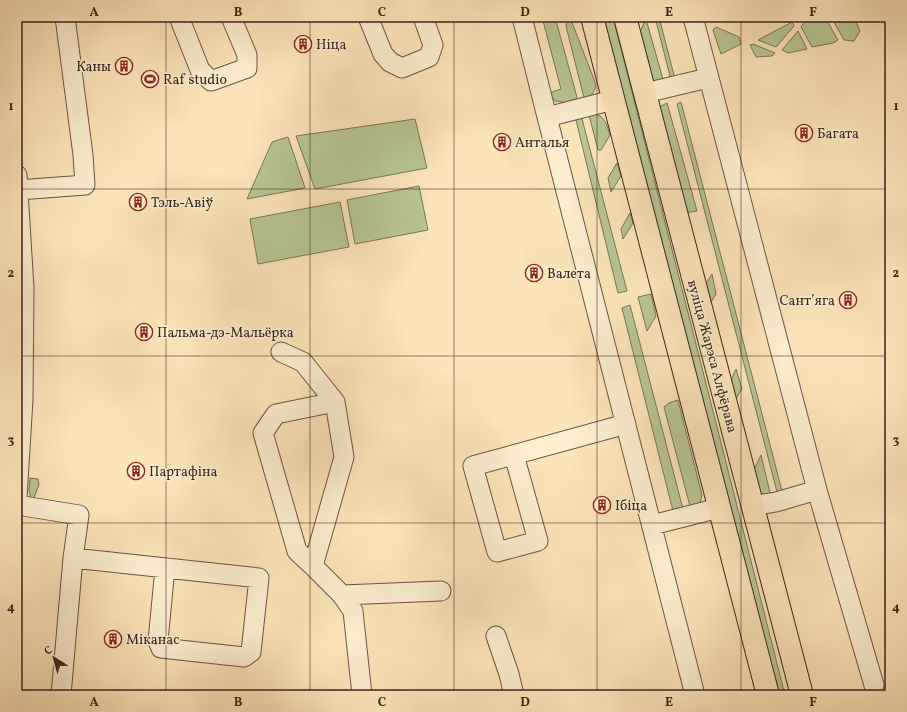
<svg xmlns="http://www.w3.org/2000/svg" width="907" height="712" viewBox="0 0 907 712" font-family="Vollkorn,serif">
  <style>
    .green { fill: #b9c694; stroke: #787558 }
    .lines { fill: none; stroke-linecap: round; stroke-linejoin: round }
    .minor-casing { stroke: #685444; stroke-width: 21 }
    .major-casing { stroke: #37241d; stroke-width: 24 }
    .minor { stroke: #fdeed2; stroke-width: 19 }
    .major { stroke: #fce5ba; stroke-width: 22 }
    .grid { fill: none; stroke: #37241d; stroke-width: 1; stroke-opacity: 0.55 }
    .labels { text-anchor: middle; stroke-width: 3; stroke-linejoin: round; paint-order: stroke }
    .poi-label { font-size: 14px; fill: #37241d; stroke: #fdeed2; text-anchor: start }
    .street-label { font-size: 14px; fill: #37241d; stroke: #fdeed2 }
    .neatline { fill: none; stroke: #37241d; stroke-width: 1.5 }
    .grid-label { font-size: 13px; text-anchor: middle; font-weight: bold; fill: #37241d }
  </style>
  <rect width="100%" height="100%" fill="#fce5ba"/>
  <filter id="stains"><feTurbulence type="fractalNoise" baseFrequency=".005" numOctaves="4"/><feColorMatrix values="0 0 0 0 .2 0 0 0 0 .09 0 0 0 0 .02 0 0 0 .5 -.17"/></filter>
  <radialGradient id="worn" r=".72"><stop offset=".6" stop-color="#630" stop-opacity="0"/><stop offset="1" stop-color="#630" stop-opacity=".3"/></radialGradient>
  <!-- green -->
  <path class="green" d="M542 17H555L578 101 565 105 564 102 555 101 549 93 561 89Z
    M600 17H613L785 695H778Z
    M655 17H659L675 79 671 80Z
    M807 17H825L838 40 833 43 812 47 801 27Z
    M831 17H854L860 31 854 41 844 40Z
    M646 19 664 83H653L638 36Z
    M571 20 595 82C597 91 592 96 584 98L566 26 567 21Z
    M792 22 794 26 776 47 758 40Z
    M716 27 739 37 741 44 721 54 713 30Z
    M798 31 807 49 788 53 782 50Z
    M753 44 775 53 772 56 756 57 750 45Z
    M681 102 782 491 777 492 677 104Z
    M667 103 697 211 683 213 659 110 661 106Z
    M595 114C605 116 607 126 610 135L601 150H598L589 115Z
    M581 115 627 291 618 293 575 116Z
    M415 119 427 168 315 189 296 136Z
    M288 137 305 188 247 199 272 142Z
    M617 163 621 176 611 192 608 178Z
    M419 186 428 230 355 244 347 200Z
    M340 202 349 247 258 264 250 219Z
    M630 213 633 223 623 239 621 229Z
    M712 274 716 294 707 309 702 291Z
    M651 294 656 316 647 331 638 297Z
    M630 305 684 513 674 515 622 308Z
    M736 369 742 389 732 405 727 389Z
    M678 400 702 495 700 504 691 510 664 407 669 403Z
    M761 455 771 497 760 495 751 476Z
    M30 478 38 479 39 485 33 500 31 499 29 490Z"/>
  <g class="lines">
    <defs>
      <path id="minor" d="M179 17 200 70 211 81 247 68V55L231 17
        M368 17 383 54 390 62 402 68 429 57 433 45 423 17
        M522 17 547 117 613 100
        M693 17 817 490 874 685
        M645 93 708 78
        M547 117 695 695
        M17 175 24 288 23 399 17 498
        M18 190 85 185 83 155 65 17
        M281 352 303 362 335 402 344 457 313 566 342 595 353 611 362 695
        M514 455 538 541 497 552 473 466 626 424
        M17 505 79 515 73 558 259 578 251 652 244 657 161 648 158 641 165 568
        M752 506 776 502 817 490
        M652 525 719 508
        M313 566 297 551 263 433 276 414 335 402
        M342 595 441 591
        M496 636 509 674 514 695
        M61 695 73 558"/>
      <path id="major" d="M592 17 768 695
        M625 17 802 695"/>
    </defs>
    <!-- minor casing -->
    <use href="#minor" class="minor-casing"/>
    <!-- major casing -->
    <use href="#major" class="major-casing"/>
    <!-- minor -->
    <use href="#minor" class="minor"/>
    <!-- major -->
    <use href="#major" class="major"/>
  </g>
  <!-- grid -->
  <path class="grid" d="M166 17V695M310 17V695M454 17V695M597 17V695M741 17V695M17 189H890M17 356H890M17 523H890"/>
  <!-- icons -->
  <defs>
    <symbol id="building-ring" viewBox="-11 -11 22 22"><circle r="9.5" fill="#fdeed2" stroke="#8f2418" stroke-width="1.5"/><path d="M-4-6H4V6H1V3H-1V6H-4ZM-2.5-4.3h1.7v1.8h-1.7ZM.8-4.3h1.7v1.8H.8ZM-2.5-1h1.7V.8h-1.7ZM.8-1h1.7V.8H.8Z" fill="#8f2418"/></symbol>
    <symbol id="stadium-ring" viewBox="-11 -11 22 22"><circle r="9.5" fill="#fdeed2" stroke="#8f2418" stroke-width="1.5"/><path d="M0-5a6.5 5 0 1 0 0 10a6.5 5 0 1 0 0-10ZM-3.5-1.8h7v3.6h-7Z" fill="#8f2418"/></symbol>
  </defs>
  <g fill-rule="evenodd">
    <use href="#building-ring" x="293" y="34" width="20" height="20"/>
    <use href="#building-ring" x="114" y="56" width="20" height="20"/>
    <use href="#stadium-ring" x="140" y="69" width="20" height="20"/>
    <use href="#building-ring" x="794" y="123" width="20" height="20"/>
    <use href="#building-ring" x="492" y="132" width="20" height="20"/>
    <use href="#building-ring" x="128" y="192" width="20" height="20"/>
    <use href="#building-ring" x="524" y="263" width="20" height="20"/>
    <use href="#building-ring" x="838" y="290" width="20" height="20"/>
    <use href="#building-ring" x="134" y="322" width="20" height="20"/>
    <use href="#building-ring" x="126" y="461" width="20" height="20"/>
    <use href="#building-ring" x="592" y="495" width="20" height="20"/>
    <use href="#building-ring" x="103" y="629" width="20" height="20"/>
  </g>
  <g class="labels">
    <!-- poi labels -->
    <g class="poi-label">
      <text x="316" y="49">Ніца</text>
      <text x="111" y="71" text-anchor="end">Каны</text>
      <text x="163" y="84">Raf studio</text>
      <text x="817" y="138">Багата</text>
      <text x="515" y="147">Анталья</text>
      <text x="151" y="207">Тэль-Авіў</text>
      <text x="547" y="278">Валета</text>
      <text x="835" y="305" text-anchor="end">Сантʼяга</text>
      <text x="157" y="337">Пальма-дэ-Мальёрка</text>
      <text x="149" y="476">Партафіна</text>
      <text x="615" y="510">Ібіца</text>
      <text x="126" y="644">Міканас</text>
    </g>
    <!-- street labels -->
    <g class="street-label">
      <text transform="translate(713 356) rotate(75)" y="5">вуліца Жарэса Алфёрава</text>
    </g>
  </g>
  <!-- margin -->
  <rect width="907" height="712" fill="none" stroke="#fce5ba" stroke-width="44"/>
  <!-- north arrow -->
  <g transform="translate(54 658) rotate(323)" stroke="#fdeed2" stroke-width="3" paint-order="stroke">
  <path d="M0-3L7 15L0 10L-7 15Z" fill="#37241d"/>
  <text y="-6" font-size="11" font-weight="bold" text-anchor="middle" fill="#37241d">С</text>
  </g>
  <rect x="22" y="22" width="863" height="668" class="neatline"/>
  <g class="grid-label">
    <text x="94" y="16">A</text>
    <text x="238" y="16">B</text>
    <text x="382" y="16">C</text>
    <text x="525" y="16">D</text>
    <text x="669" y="16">E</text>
    <text x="813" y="16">F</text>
    <text x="11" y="110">1</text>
    <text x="896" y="110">1</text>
    <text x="11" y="277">2</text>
    <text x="896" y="277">2</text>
    <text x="11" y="444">3</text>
    <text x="896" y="444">3</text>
    <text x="11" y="611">4</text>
    <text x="896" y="611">4</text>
    <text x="94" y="706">A</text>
    <text x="238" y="706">B</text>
    <text x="382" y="706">C</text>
    <text x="525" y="706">D</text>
    <text x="669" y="706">E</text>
    <text x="813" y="706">F</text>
  </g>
  <rect width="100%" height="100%" filter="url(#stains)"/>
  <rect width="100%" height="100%" fill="url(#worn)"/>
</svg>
